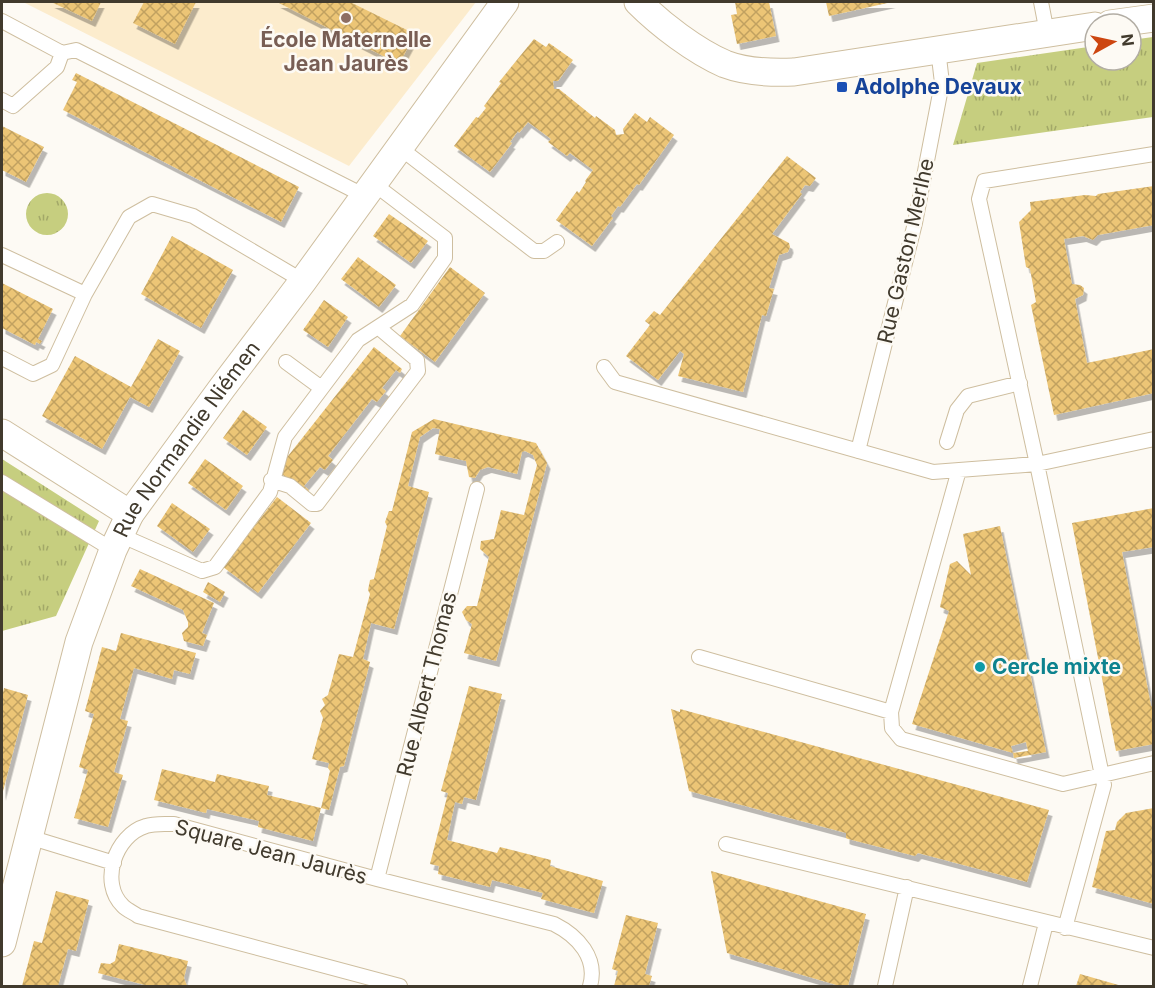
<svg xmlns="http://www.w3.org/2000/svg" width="1155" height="988" viewBox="0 0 1155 988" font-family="Inter,sans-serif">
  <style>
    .built { fill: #fceccd }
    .park { fill: url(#park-tufts) }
    .building { fill: url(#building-cross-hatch); filter: url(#shadow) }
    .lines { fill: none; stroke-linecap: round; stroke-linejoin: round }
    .lane-casing { stroke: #cebe9f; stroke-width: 16 }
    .street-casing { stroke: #cebe9f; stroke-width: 29 }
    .lane { stroke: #fff; stroke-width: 14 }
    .street { stroke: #fff; stroke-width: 27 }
    .education-dot { fill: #8d6e63; stroke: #fdfaf4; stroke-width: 2 }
    .transit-dot { fill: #1a4fb4; stroke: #fdfaf4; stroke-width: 2 }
    .culture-dot { fill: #0f9aa8; stroke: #fdfaf4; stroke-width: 2 }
    .labels { text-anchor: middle; stroke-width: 5; stroke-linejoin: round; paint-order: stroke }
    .education-label { font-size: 21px; font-weight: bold; fill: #785e54; stroke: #fdfaf4 }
    .transit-label { font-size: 21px; font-weight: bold; fill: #164399; stroke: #fdfaf4; text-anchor: start }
    .street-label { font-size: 21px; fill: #413a2d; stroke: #fdfaf4 }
    .culture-label { font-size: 21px; font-weight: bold; fill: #0d838f; stroke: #fdfaf4; text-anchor: start }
  </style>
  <defs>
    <pattern id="park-tufts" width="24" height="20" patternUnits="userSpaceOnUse" patternTransform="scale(1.5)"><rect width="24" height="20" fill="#c6ce7f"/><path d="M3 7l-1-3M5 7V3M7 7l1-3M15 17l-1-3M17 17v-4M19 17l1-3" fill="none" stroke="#a2a868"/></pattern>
    <pattern id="building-cross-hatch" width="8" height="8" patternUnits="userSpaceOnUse" patternTransform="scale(1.5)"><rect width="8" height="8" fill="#ecc576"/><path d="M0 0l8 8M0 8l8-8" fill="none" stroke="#c1a161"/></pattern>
    <filter id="shadow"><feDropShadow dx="3.5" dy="6" stdDeviation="0" flood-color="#0004"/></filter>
  </defs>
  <rect width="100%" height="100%" fill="#fdfaf4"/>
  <!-- built -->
  <path class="built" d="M23 2H476L349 166Z"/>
  <!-- park -->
  <path class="park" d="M1153 37V117L953 145 977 63 1095 46V60H1131V40Z
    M26 214a21 21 0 1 1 42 0a21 21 0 1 1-42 0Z
    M2 459 99 521 56 616 2 631Z"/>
  <!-- building -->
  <path class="building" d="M51 2H101L92 21Z
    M144 2H196L175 44 133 23Z
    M277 2H350L415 34 399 64Z
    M735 2H769L776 36 737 44 731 15 737 14Z
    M826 2H892L829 16Z
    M534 39 546 47 549 43 573 60 558 81H553L554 89H559L595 118 596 116 615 130 616 135 624 134 623 129 635 113 647 122 650 117 674 135 639 185 637 184 620 207 618 206 611 216 613 218 592 246 556 220 577 191 579 193 586 182 585 181 593 170 570 153 567 156 548 142 551 139 528 122 519 133 518 131 510 142 512 143 490 172 454 146 476 117 478 118 486 108 484 106 501 83 499 82Z
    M76 73 299 187 281 222 63 110 77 82 72 80Z
    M2 126 44 147 26 182 2 170Z
    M787 156 816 178 810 186 805 185 800 192 802 194 772 234 789 243 790 247 788 252 779 255 769 288 774 289 766 316 762 315 743 392 678 376 684 354 680 351 658 380 626 356 650 325 645 321 654 311 660 315Z
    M1154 186V225L1098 235 1093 240 1083 236 1064 239 1072 284 1080 285 1084 288 1083 295 1075 299 1087 363 1154 349V393L1054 415 1031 305 1036 302 1030 269 1026 267 1019 222 1031 210 1030 202 1085 195 1096 196 1098 194Z
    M389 214 428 241 411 263 373 236Z
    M172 236 233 270 201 328 141 294Z
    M358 257 396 285 379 307 341 279Z
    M450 267 485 293 435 362 400 336Z
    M2 283 53 309 38 339 42 341 40 344 36 342 35 345 2 328Z
    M324 300 348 317 328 347 303 330Z
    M158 339 180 351 149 407 130 397 102 449 42 416 75 356 131 387Z
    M374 347 402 369 400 373 396 370 382 388 386 391 377 402 372 399 328 456 333 460 325 470 320 467 304 486 309 490 306 493 277 470Z
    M243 410 267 427 247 455 223 438Z
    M434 419 536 443 547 463 496 661 464 653 472 624 466 620 462 612 467 606H477L489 557 480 549 481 541 494 539 501 510 524 515 537 465 533 455 525 451 522 452 517 474 488 467 480 470 475 478 469 477 466 461 435 454 440 429 433 428 420 437 408 486 429 492 394 629 371 623 363 659 370 662 344 766 340 767 329 810 321 808 330 771 328 768 329 763 312 759 323 718 320 711 325 705 322 699 328 695 339 654 353 657 370 594 368 590 370 580 374 579 387 526 385 522 389 511H392L412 432Z
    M205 459 243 486 226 510 188 483Z
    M277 497 311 523 258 593 223 567Z
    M172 503 210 529 193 552 157 526Z
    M1154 508V547L1122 552 1151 706H1154V744L1116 751 1072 523Z
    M1000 526 1046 752 1014 758 1013 753 1028 751 1026 742 1011 746 1013 753 912 724 949 611 940 607 950 564 957 561 971 575 963 534Z
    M140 569 214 603 202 633 207 635 203 646 184 641 182 633 188 627V622L183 610 131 586Z
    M208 582 225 592 220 602 203 592Z
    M121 633 196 653 190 674 174 670 172 679 134 668 120 719 128 721 114 772 123 775 108 827 74 818 88 770 79 767 94 714 85 711 102 647 116 651Z
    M469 686 502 694 476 800 464 797 462 804 455 802 447 840 497 853 500 847 551 860 550 866 603 881 594 913 541 899 543 893 492 880 490 887 438 874 439 866 430 864 448 793 441 791Z
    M4 688 28 695 2 795V697Z
    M671 709 680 712V709L1049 810 1027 882 918 853 915 856 848 839 846 838V833L689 791Z
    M162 769 215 782 217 774 269 786 267 795 321 808 313 841 258 827 259 821 207 809 206 813 154 800Z
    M1154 808V904L1092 887 1106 831 1115 830 1117 822 1126 813Z
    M711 871 866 914 848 986H840L727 953Z
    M56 891 89 900 76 951 68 949 58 986H22L34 941 42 943Z
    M626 915 658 923 645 974 652 976 649 986H614L618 971 612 969Z
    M119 944 188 961 184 978 187 986H149L98 973 101 963 110 964 115 961Z
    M1080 974 1122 986H1076Z"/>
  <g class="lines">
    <defs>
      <path id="lane" d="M1041 2 1047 33
        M2 21 62 53 76 50 365 196
        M2 100 13 106 57 67 62 53
        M400 148 534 251H544L557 242
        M2 255 85 294
        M2 358 33 374 52 365 85 294 129 217 152 204 193 216 303 281
        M286 362 320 387
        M604 367 615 382 933 472 1037 464 1154 439
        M947 442 957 410 968 396 1020 383
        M858 451 915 223 942 83 938 49
        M959 470 891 712 892 728 901 739 1063 784 1154 763
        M271 480 290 486 312 504H317L418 371 417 360 379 328
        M2 482 113 550
        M120 535 202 571 215 567 270 492 285 437 358 340 412 305 445 258V238L374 184
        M699 657 891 712
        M29 837 114 863
        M726 844 1154 948
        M377 879 477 489
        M1065 928 1104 785 1037 464 979 199 984 181 1154 154
        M400 986 138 916C134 913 127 910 123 906 99 883 115 835 146 826 154 823 165 824 174 824L377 879 554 924C578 936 598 958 590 986
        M885 986 907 887
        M1030 986 1046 923"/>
      <g id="street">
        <path d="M638 2C660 24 695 51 725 64 746 72 772 73 794 72L1095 26"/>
        <path d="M1110 24 1154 18"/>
        <path d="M2 433 130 514"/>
        <path id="s1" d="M2 943 79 642 113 550 130 514 222 388 303 281 505 2"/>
      </g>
    </defs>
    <!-- lane casing -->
    <use href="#lane" class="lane-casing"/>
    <!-- street casing -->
    <use href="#street" class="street-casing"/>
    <!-- lane -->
    <use href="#lane" class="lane"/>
    <!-- street -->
    <use href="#street" class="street"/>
  </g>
  <!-- markers -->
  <circle class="education-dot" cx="346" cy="18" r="6"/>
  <rect class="transit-dot" x="836" y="81" width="12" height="12" rx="3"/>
  <circle class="culture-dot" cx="980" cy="667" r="6"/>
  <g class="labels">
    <!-- education labels -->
    <g class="education-label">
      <text x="346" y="47">École Maternelle<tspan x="346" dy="24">Jean Jaurès</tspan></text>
    </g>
    <!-- transit labels -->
    <g class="transit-label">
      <text x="854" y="94">Adolphe Devaux</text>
    </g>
    <!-- street labels -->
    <g class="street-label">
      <text transform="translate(906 251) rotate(-77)" y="7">Rue Gaston Merlhe</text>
      <text dy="7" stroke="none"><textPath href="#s1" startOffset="542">Rue Normandie Niémen</textPath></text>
      <text transform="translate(427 684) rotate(-76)" y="7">Rue Albert Thomas</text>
      <text transform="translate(271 852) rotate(15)" y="7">Square Jean Jaurès</text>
    </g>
    <!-- culture labels -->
    <g class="culture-label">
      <text x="992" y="674">Cercle mixte</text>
    </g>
  </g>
  <!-- border -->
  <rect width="1155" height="988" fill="none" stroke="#413a2d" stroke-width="6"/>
  <!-- north arrow -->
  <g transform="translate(1113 42) rotate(82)"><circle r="28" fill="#fdfaf4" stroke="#b2ada4" stroke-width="1.5"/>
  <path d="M0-4.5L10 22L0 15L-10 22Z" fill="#cd4610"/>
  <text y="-9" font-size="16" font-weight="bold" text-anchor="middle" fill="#413a2d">N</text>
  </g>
</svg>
